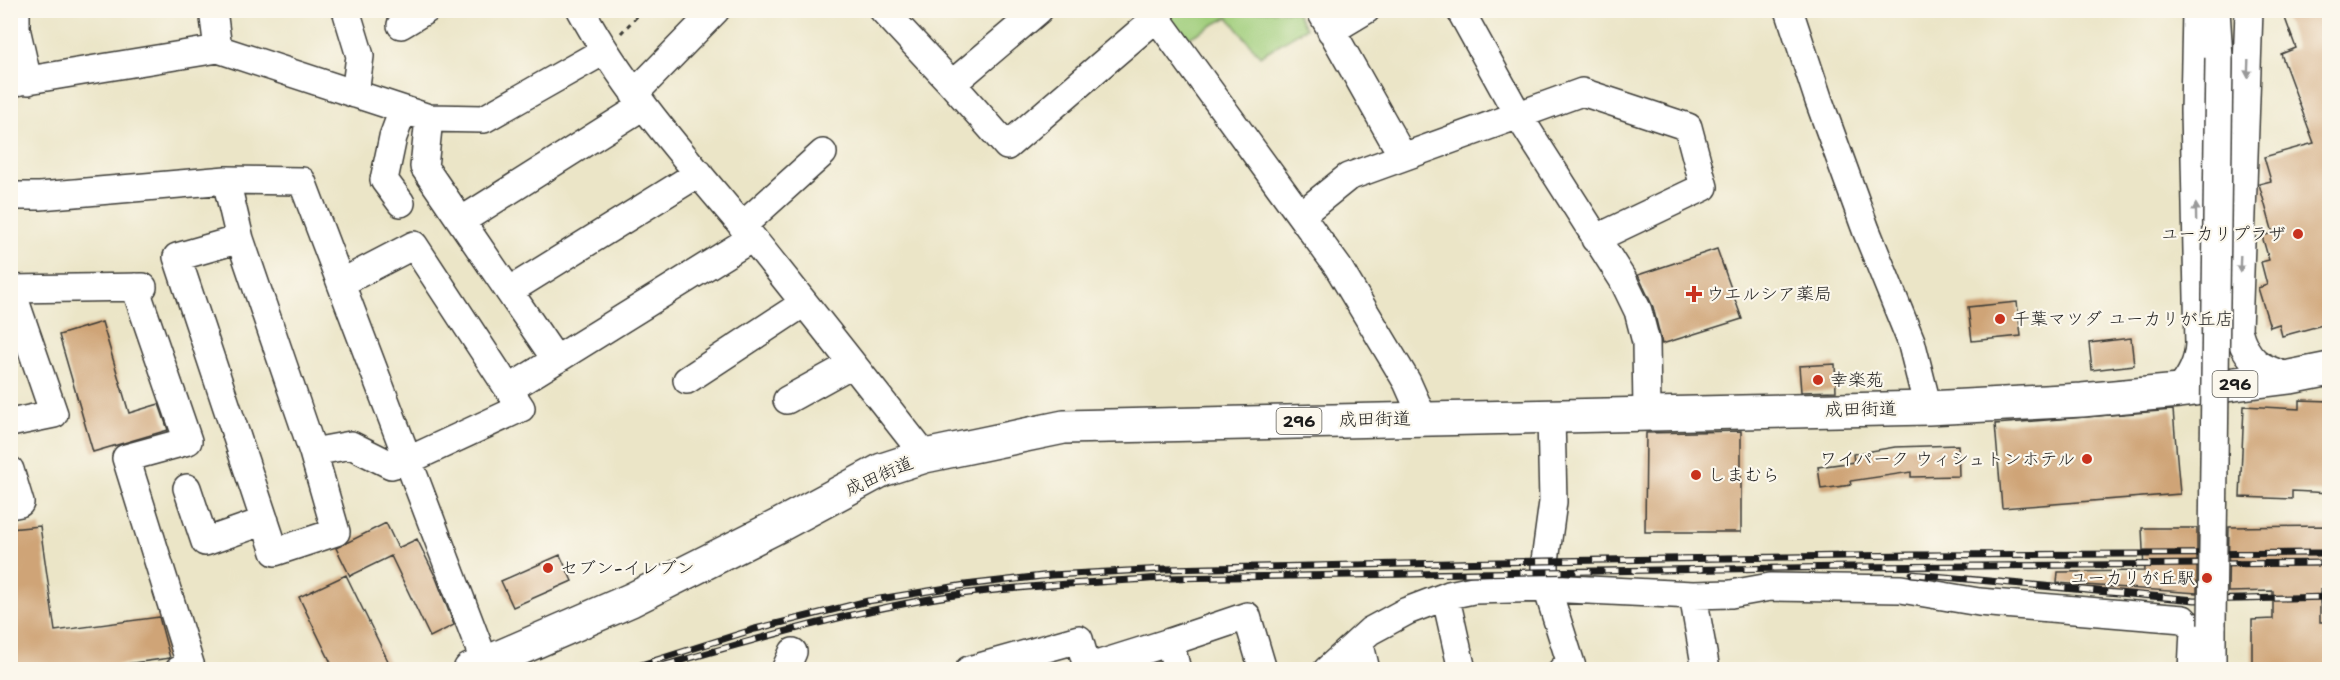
<svg xmlns="http://www.w3.org/2000/svg" width="2340" height="680" viewBox="0 0 2340 680" font-family="'Shantell Sans','Klee One',sans-serif">
  <style>
    .green { fill: #a0ce7b; stroke: #5e754c; stroke-width: 1.5 }
    .building { fill: #cfa477 }
    .lines { fill: none; stroke-linecap: round; stroke-linejoin: round }
    .minor-casing { stroke: #3b3a36; stroke-width: 30 }
    .highway-casing { stroke: #3b3a36; stroke-width: 36 }
    .path { stroke: #3b3a36; stroke-width: 3; stroke-dasharray: 4.5 4.5; stroke-linecap: butt }
    .minor { stroke: #fff; stroke-width: 27 }
    .highway { stroke: #fff; stroke-width: 33 }
    .rail-casing { stroke: #1c1c1c; stroke-width: 7 }
    .rail { stroke: #fbf7ec; stroke-width: 4.5; stroke-dasharray: 14; stroke-linecap: butt }
    .minor-bridge-casing { stroke: #3b3a36; stroke-width: 30; stroke-linecap: butt }
    .minor-bridge { stroke: #fff; stroke-width: 27 }
    .oneway { fill: #999 }
    .poi-dot { fill: #c8321e; stroke: #fbf7ec; stroke-width: 2 }
    .labels { text-anchor: middle; stroke-width: 4.5; stroke-linejoin: round; paint-order: stroke }
    .shield { fill: #fbf7ec; stroke: #5f5e5a; stroke-width: 1.5 }
    .shield-label { font-size: 16px; font-weight: bold; fill: #1c1c1c }
    .poi-label { font-size: 18px; fill: #1c1c1c; stroke: #fbf7ec; text-anchor: start }
    .street-label { font-size: 18px; fill: #1c1c1c; stroke: #fbf7ec }
  </style>
  <rect width="100%" height="100%" fill="#fbf7ec"/>
  <filter id="ink" filterUnits="userSpaceOnUse"><feTurbulence type="fractalNoise" baseFrequency=".0167" numOctaves="2"/><feDisplacementMap in="SourceGraphic" scale="12" xChannelSelector="R" yChannelSelector="G"/><feConvolveMatrix kernelMatrix="1 2 1 2 8 2 1 2 1" color-interpolation-filters="sRGB"/></filter>
  <filter id="wash" filterUnits="userSpaceOnUse"><feTurbulence type="fractalNoise" baseFrequency=".008" numOctaves="4" result="noise"/><feDisplacementMap in="SourceGraphic" scale="24" xChannelSelector="R" yChannelSelector="G"/><feGaussianBlur stdDeviation="1.35" result="paint"/><feColorMatrix in="noise" values="0 0 0 0 0 0 0 0 0 0 0 0 0 0 0 0 0 1.4 0 .05"/><feComposite in="paint" operator="in"/></filter>
  <g filter="url(#wash)">
    <rect width="100%" height="100%" fill="#ebe5c7"/>
    <!-- green -->
    <path class="green" d="M1151 11H1295L1306 28 1260 56 1228 17 1176 45Z"/>
    <g id="blocks">
      <!-- building -->
      <path class="building" d="M2282 10H2330V323L2282 336 2279 324 2270 327 2258 288 2267 285 2261 262 2269 260 2262 236 2273 233 2259 184 2271 181 2264 157 2314 143 2281 54 2296 48Z
        M1717 249 1742 319 1662 344 1653 307 1638 275Z
        M2017 302 2021 336 1972 341 1968 307Z
        M102 322 129 413 159 404 168 430 93 452 59 335Z
        M2131 338 2134 365 2092 370 2089 343Z
        M1835 364 1836 391 1801 392 1799 366Z
        M2300 400 2330 401V493L2292 491V499L2240 497 2244 406 2300 409Z
        M2173 410 2180 494 2002 508 1995 424Z
        M1741 431V532H1645L1646 433Z
        M1958 445 1959 476 1911 477V472L1850 481 1851 485 1821 489 1818 467 1854 462 1853 454 1895 447Z
        M386 523 398 548 417 539 436 578 454 625 430 637 391 556 350 576 336 548Z
        M40 526 55 631 159 617 170 658 88 669H11L10 529Z
        M2330 526V588L2320 589V622H2330V669H2252V620L2273 619V591L2228 592 2229 527Z
        M2142 528H2197V593L2057 583 2058 572 2144 571Z
        M560 555 572 581 513 607 501 581Z
        M346 575 392 669H334L299 597Z"/>
    </g>
  </g>
  <g filter="url(#ink)">
    <use href="#blocks" fill-opacity="0" stroke="#3b3a36" stroke-width="1.5"/>
    <g class="lines">
      <defs>
        <path id="minor" d="M16 10V28L28 81
          M213 10 218 49
          M346 10 360 56 355 94
          M581 10C626 93 690 163 750 235 809 308 867 382 925 456
          M883 10 952 84 1039 10
          M1151 10 1338 267 1407 382 1423 418
          M1320 10 1403 157
          M1460 10 1518 115 1623 280 1638 311 1646 342 1647 413
          M1789 10 1819 101 1866 230 1911 341 1928 408
          M2216 10 2219 58
          M2249 10 2238 330C2247 362 2260 368 2290 377
          M401 25 426 10
          M1331 31 1366 10
          M10 83 218 49 429 118 484 119 604 51
          M952 84 1007 146 1156 18
          M634 94 716 10
          M429 118 424 167 556 360
          M226 180 240 239 313 452 336 532 275 552 177 257 240 239
          M10 196H40L226 180 302 181 485 663
          M401 203 384 180 393 137 403 110
          M1301 215 1348 177 1582 92 1688 127 1704 187 1595 239
          M461 221 643 106
          M742 226 823 153
          M135 287 188 441 126 458 191 667 179 670
          M10 289 143 287
          M509 291 699 173
          M687 380 804 303
          M509 389 752 238
          M2179 391C2191 376 2198 363 2199 344L2194 111 2196 10
          M787 400 852 364
          M1551 417 1553 502 1545 561V572L1547 588 1572 667 1562 670
          M10 423 54 414 11 289
          M313 452 351 445 391 465 409 460 521 408 414 245 341 283
          M10 470 20 503 10 505
          M187 488 205 542 265 521
          M1693 595 1706 670
          M1449 612 1462 670
          M2212 625V670
          M1359 641 1366 670
          M1170 642 1247 616 1263 670
          M1087 668 1170 642 1177 670
          M785 670 793 652
          M969 670 1079 639 1088 670
          M1327 670 1370 631 1407 611 1449 595 1473 590 1547 588 1693 595 1731 594 1770 587 1901 589 1979 602 2183 619 2194 630 2192 670"/>
        <path id="highway" d="M470 670 631 600 778 526 882 470 925 456 1064 427 1928 408 2082 400 2179 391 2290 377 2330 369"/>
      </defs>
      <!-- minor casing -->
      <use href="#minor" class="minor-casing"/>
      <!-- highway casing -->
      <use href="#highway" class="highway-casing"/>
      <!-- path -->
      <path class="path" d="M621 33 643 10"/>
      <!-- minor -->
      <use href="#minor" class="minor"/>
      <!-- highway -->
      <use href="#highway" class="highway"/>
      <defs>
        <path id="rail" d="M1912 574 2195 600 2330 597
          M662 666C763 637 865 607 969 593 1034 585 1100 582 1165 578L1850 567 2330 563
          M625 670 755 629 868 601 965 585 1051 575 1165 569 1545 561 1911 555 2330 553"/>
      </defs>
      <!-- rail casing -->
      <use href="#rail" class="rail-casing"/>
      <!-- rail -->
      <use href="#rail" class="rail"/>
      <defs>
        <path id="minor-bridge" d="M2212 625 2219 58"/>
      </defs>
      <!-- minor-bridge casing -->
      <use href="#minor-bridge" class="minor-bridge-casing"/>
      <!-- minor-bridge -->
      <use href="#minor-bridge" class="minor-bridge"/>
    </g>
    <!-- one-way arrows -->
    <defs><path id="oneway-solid" d="M-6-.8H1V-3.2L6.5 0L1 3.2V.8H-6Z" transform="scale(1.5)"/></defs>
    <g class="oneway">
      <use href="#oneway-solid" transform="translate(2248 69) rotate(92)"/>
      <use href="#oneway-solid" transform="translate(2196 212) rotate(-91)"/>
      <use href="#oneway-solid" transform="translate(2240 264) rotate(92)"/>
    </g>
  </g>
  <!-- markers -->
  <g class="poi-dot">
    <circle cx="2298" cy="234" r="6"/>
    <path d="M1691 285h6v6h6v6h-6v6h-6v-6h-6v-6h6z"/>
    <circle cx="2000" cy="319" r="6"/>
    <circle cx="1818" cy="380" r="6"/>
    <circle cx="2087" cy="459" r="6"/>
    <circle cx="1696" cy="475" r="6"/>
    <circle cx="548" cy="568" r="6"/>
    <circle cx="2207" cy="578" r="6"/>
  </g>
  <g class="labels">
    <!-- shield labels -->
    <g class="shield">
      <rect x="2212.5" y="371" width="45" height="26" rx="4.5"/>
      <rect x="1276.5" y="408" width="45" height="26" rx="4.5"/>
    </g>
    <g class="shield-label">
      <text x="2235" y="390">296</text>
      <text x="1299" y="427">296</text>
    </g>
    <!-- poi labels -->
    <g class="poi-label">
      <text x="2286" y="240" text-anchor="end">ユーカリプラザ</text>
      <text x="1706" y="300">ウエルシア薬局</text>
      <text x="2012" y="325">千葉マツダ ユーカリが丘店</text>
      <text x="1830" y="386">幸楽苑</text>
      <text x="2075" y="465" text-anchor="end">ワイパーク ウィシュトンホテル</text>
      <text x="1708" y="481">しまむら</text>
      <text x="560" y="574">セブン-イレブン</text>
      <text x="2195" y="584" text-anchor="end">ユーカリが丘駅</text>
    </g>
    <!-- street labels -->
    <g class="street-label">
      <text transform="translate(1861 409) rotate(-1)" y="6">成田街道</text>
      <text transform="translate(1375 419) rotate(-1)" y="6">成田街道</text>
      <text transform="translate(879 476) rotate(-24)" y="6">成田街道</text>
    </g>
  </g>
  <!-- margin -->
  <rect width="2340" height="680" fill="none" stroke="#fbf7ec" stroke-width="36"/>
</svg>
